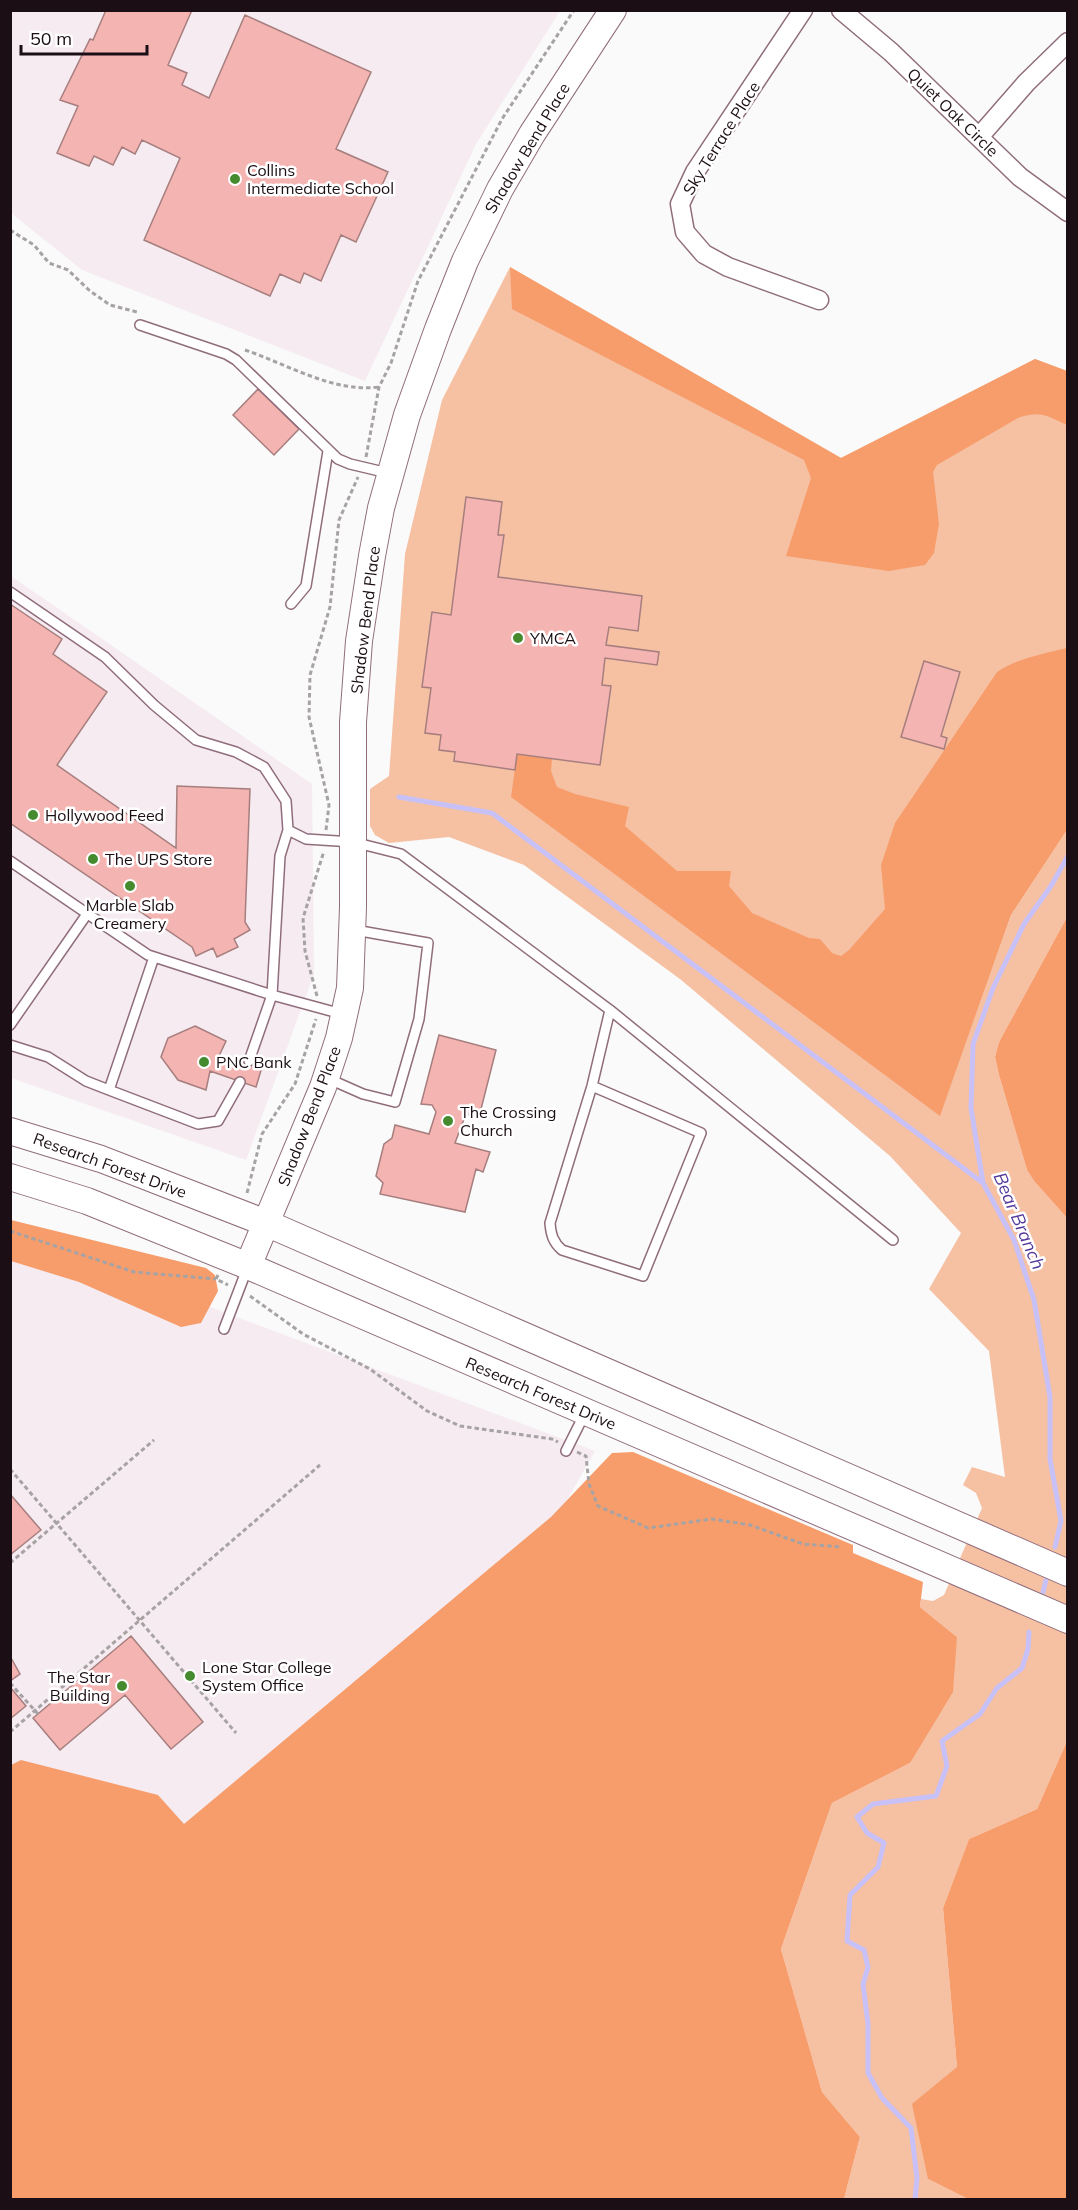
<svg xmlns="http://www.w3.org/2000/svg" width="1078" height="2210" viewBox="0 0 1078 2210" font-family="Mulish,sans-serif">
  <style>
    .built { fill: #f5ebf0 }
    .green { fill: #f6c0a3 }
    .forest { fill: #f79d6b }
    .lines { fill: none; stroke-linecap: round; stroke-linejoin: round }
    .stream { stroke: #c8c1f7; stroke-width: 5 }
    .building { fill: #f4b4b2; stroke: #a67e7e; stroke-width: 1.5 }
    .lane-casing { stroke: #906d7c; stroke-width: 12 }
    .street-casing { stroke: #906d7c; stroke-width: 21 }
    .secondary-casing { stroke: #906d7c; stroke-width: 28 }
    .path { stroke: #a7a2a4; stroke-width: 3; stroke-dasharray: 4.5 3; stroke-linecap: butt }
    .lane { stroke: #fff; stroke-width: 9 }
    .street { stroke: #fff; stroke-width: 18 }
    .secondary { stroke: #fff; stroke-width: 26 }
    .poi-dot { fill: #458a2f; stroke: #fff; stroke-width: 2 }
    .labels { text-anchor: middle; stroke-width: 5; stroke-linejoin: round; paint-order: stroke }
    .street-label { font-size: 16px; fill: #1b0e14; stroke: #fff }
    .poi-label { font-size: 16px; fill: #1b0e14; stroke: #fff; text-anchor: start }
    .water-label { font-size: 18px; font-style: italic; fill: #53379b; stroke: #fff }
  </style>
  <rect width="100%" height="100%" fill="#fafafa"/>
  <!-- built -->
  <path class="built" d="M10 11H560L476 144 365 381 82 270 11 213Z
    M11 576 312 784 314 974 246 1160 11 1078Z
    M10 1239 135 1279 595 1451 555 1521 183 1830 11 1835Z"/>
  <!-- green -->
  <path class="green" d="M510 267 841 458 1035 359 1067 371V756L1063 757 940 1115 1011 915 1067 830V917L999 1042 995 1057 999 1075 1027 1170 1034 1181 1067 1218V1741L1037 1809 969 1839 943 1908 957 2067 928 2179 968 2199H844L860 2137 822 2092 781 1949 832 1803 910 1763 957 1637 920 1607 921 1599 933 1601 944 1595 982 1508 976 1493 963 1485 972 1467 1005 1477 989 1351 929 1289 961 1233 890 1156 680 979 524 865 449 837 389 843 375 835 370 826V789L389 776 405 554 442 400Z"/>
  <!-- forest -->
  <path class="forest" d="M510 267 841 458 1035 359 1067 371V425C1047 416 1040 410 1018 418L937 465 933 472 939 524 934 553 925 565 889 571 786 556 811 478 804 460 512 309Z
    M1067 648V830L1011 915 940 1116 511 797 517 754 552 759 551 771 557 787 575 794 629 807 625 826 677 871H731L729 886 752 913 809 938 820 939 832 953 841 956 849 950 885 909 881 865 895 823 997 672C1018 658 1043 654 1067 648Z
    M1067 917V1218L1034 1181 1027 1170 999 1075 995 1057 999 1042Z
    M11 1220 206 1268 215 1275 218 1291 201 1323 181 1327 79 1282 11 1261Z
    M633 1452 853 1545V1553L923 1582 920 1607 957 1637 953 1692 910 1763 832 1803 781 1949 822 2092 860 2137 844 2199H11V1765L21 1760 158 1795 184 1824 551 1517 612 1453Z
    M1067 1741V2199H968L928 2179 912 2104 957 2067 943 1908 969 1839 1037 1809Z"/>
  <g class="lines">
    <!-- stream -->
    <path class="stream" d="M399 797 492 813 983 1183
      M1055 1547 1061 1521 1050 1459V1397L1034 1300 1014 1240 983 1183 971 1108 973 1044 993 988 1024 924 1051 886 1068 856
      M1043 1592 1046 1580
      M915 2200 917 2178 911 2128 882 2098 868 2073V2024L863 1984 868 1967 864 1950 847 1941 850 1895 878 1867 884 1843 867 1833 857 1817 873 1804 936 1796 947 1766 942 1741 980 1714 997 1688 1022 1668 1028 1649 1029 1632"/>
  </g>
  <!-- building -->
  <path class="building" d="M106 10H192L168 65 187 73 182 85 209 98 245 15 371 72 336 149 388 172 356 242 341 235 321 281 304 273 300 283 280 274 270 296 144 240 180 158 142 140 135 154 122 147 113 165 94 156 89 166 57 153 78 106 60 100 90 39 93 40Z
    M258 389 299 429 274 455 233 415Z
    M466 497 502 502 498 535H504L498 577 642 596 638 631 609 627 606 645 659 652 657 665 605 658 602 685 611 686 600 765 517 754 515 770 454 761 455 752 439 750 441 735 425 733 431 688 422 687 432 612 451 615Z
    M10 604 62 639 53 654 107 692 57 765 176 848 177 786 250 789 245 922 250 930 234 939 238 947 217 957 213 948 196 956 192 947 10 823Z
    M924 661 960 672 941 736 947 738 944 749 901 737Z
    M195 1026 226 1041 219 1056 262 1067 256 1087 210 1071 206 1090 178 1080 161 1057 168 1038Z
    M439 1035 496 1050 479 1117 466 1114 455 1143 490 1152 483 1172 476 1169 465 1212 380 1194 383 1183 376 1176 384 1144 392 1138 395 1125 429 1134 436 1112 432 1105 421 1104Z
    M10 1494 41 1530 10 1555Z
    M131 1636 203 1722 171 1749 125 1695 60 1750 33 1718Z
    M10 1656 20 1674 10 1681Z
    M10 1687 26 1706 10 1719Z"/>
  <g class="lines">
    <defs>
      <path id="lane" d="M140 325 226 354 236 360 338 459 350 464 388 473
        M10 592 105 657 154 705 196 740 236 752 264 767 286 801 288 830 280 856 272 995 249 1061
        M291 604 306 586 328 451
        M288 830 306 839 353 842 401 854 610 1010 893 1240
        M10 861 148 955 272 995 342 1014
        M10 1025 87 914
        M10 1045 48 1057 86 1081 109 1090 154 957
        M329 1079 363 1094 395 1102 419 1019 428 943 355 930
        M592 1086 701 1133 643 1276 562 1250C553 1242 551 1235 550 1223L592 1086 610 1010
        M109 1090 198 1124 218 1121 240 1082
        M224 1329 247 1269
        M566 1451 585 1413"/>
      <path id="street" d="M803 10 695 172 680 204 685 232 704 254 728 267 819 300
        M841 10 891 52 1020 177 1068 212
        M979 137 1026 83 1068 42"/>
      <path id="secondary" d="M10 1131 101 1159 266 1223 1068 1573
        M10 1177 87 1201 248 1266 1068 1620
        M248 1266 323 1087 339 1038 350 988 353 907V722L359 641 372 556 381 508 407 415 438 329 465 261 500 189 532 134 613 10"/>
    </defs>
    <!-- lane casing -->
    <use href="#lane" class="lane-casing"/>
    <!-- street casing -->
    <use href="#street" class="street-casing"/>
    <!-- secondary casing -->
    <use href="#secondary" class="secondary-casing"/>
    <!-- path -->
    <path class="path" d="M10 230 34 245 49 263 68 270 90 291 110 305 137 312
      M245 350C287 364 333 393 379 387
      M366 457 379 387 391 363 418 281 502 119 574 10
      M326 830 329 805 309 717 310 675 330 607 339 520 358 477
      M317 996 305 951 303 918 324 851
      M247 1193 262 1134 295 1084 316 1019
      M10 1231 134 1272 216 1279
      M218 1275 216 1279 228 1285
      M250 1296 303 1334 370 1369 427 1411 460 1426 552 1439 558 1442
      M577 1452 586 1456 589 1484 598 1506 648 1528 712 1519 750 1525 803 1544 842 1547
      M10 1469 236 1733
      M10 1563 154 1440
      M10 1683 38 1714
      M10 1732 320 1465"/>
    <!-- lane -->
    <use href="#lane" class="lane"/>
    <!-- street -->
    <use href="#street" class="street"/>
    <!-- secondary -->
    <use href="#secondary" class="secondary"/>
  </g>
  <!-- markers -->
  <g class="poi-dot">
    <circle cx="235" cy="179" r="6"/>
    <circle cx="518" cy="638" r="6"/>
    <circle cx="33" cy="815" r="6"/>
    <circle cx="93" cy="859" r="6"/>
    <circle cx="130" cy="886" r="6"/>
    <circle cx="204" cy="1062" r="6"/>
    <circle cx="448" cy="1121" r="6"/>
    <circle cx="190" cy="1676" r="6"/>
    <circle cx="122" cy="1686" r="6"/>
  </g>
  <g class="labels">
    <!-- street labels -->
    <g class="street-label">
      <text transform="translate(953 112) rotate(44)" y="6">Quiet Oak Circle</text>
      <text transform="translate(721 138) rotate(-58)" y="6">Sky Terrace Place</text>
      <text transform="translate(527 148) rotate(-59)" y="6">Shadow Bend Place</text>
      <text transform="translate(365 620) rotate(-83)" y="6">Shadow Bend Place</text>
      <text transform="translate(309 1116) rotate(-69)" y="6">Shadow Bend Place</text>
      <text transform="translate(110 1165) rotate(20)" y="6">Research Forest Drive</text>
      <text transform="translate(541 1393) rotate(23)" y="6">Research Forest Drive</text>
    </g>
    <!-- poi labels -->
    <g class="poi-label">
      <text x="247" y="176">Collins<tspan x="247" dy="18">Intermediate School</tspan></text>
      <text x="530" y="644">YMCA</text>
      <text x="45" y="821">Hollywood Feed</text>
      <text x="105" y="865">The UPS Store</text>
      <text x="130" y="911" text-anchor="middle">Marble Slab<tspan x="130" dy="18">Creamery</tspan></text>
      <text x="216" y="1068">PNC Bank</text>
      <text x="460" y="1118">The Crossing<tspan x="460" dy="18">Church</tspan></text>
      <text x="202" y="1673">Lone Star College<tspan x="202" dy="18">System Office</tspan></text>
      <text x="110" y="1683" text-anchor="end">The Star<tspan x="110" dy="18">Building</tspan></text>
    </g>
    <!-- water labels -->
    <g class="water-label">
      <text transform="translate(1019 1221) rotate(67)" y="6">Bear Branch</text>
    </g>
  </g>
  <!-- border -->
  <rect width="1078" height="2210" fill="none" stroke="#1b0e14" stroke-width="24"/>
  <!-- scale -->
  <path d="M21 45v9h126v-9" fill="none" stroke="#1b0e14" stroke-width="3"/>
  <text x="30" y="45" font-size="18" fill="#1b0e14" stroke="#ffffff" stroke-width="4.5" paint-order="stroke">50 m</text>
</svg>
